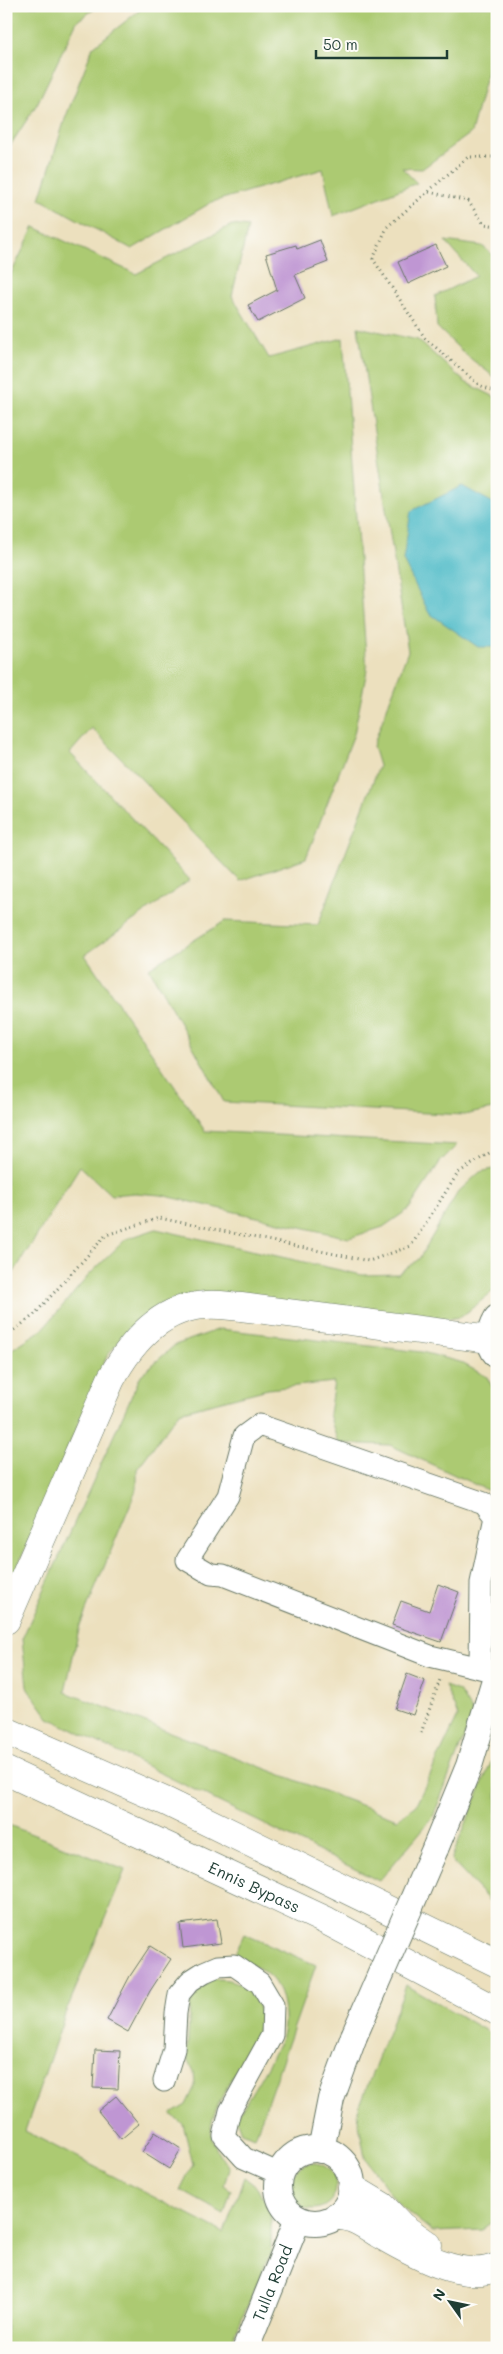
<svg xmlns="http://www.w3.org/2000/svg" width="503" height="2354" viewBox="0 0 503 2354" font-family="Mali,sans-serif">
  <style>
    .green { fill: #acca72; stroke: #668453 }
    .water { fill: #4cbac7; stroke: #367c7e }
    .building { fill: #bf96d3 }
    .lines { fill: none; stroke-linecap: round; stroke-linejoin: round }
    .minor-casing { stroke: #677664; stroke-width: 23 }
    .major-casing { stroke: #677664; stroke-width: 28 }
    .highway-casing { stroke: #677664; stroke-width: 29 }
    .path { stroke: #677664; stroke-width: 3; stroke-dasharray: 1 4; stroke-linecap: butt }
    .minor { stroke: #fff; stroke-width: 21 }
    .major { stroke: #fff; stroke-width: 26 }
    .highway { stroke: #fff; stroke-width: 28 }
    .major-bridge-casing { stroke: #677664; stroke-width: 28; stroke-linecap: butt }
    .major-bridge { stroke: #fff; stroke-width: 26 }
    .labels { text-anchor: middle; stroke-width: 4; stroke-linejoin: round; paint-order: stroke }
    .street-label { font-size: 16px; fill: #1f3d34; stroke: #fdfcf7 }
  </style>
  <rect width="100%" height="100%" fill="#fdfcf7"/>
  <filter id="ink" filterUnits="userSpaceOnUse"><feTurbulence type="fractalNoise" baseFrequency=".02" numOctaves="2"/><feDisplacementMap in="SourceGraphic" scale="10" xChannelSelector="R" yChannelSelector="G"/><feConvolveMatrix kernelMatrix="1 2 1 2 8 2 1 2 1" color-interpolation-filters="sRGB"/></filter>
  <filter id="wash" filterUnits="userSpaceOnUse"><feTurbulence type="fractalNoise" baseFrequency=".0096" numOctaves="4" result="noise"/><feDisplacementMap in="SourceGraphic" scale="20" xChannelSelector="R" yChannelSelector="G"/><feGaussianBlur stdDeviation="1.12" result="paint"/><feColorMatrix in="noise" values="0 0 0 0 0 0 0 0 0 0 0 0 0 0 0 0 0 1.4 0 .05"/><feComposite in="paint" operator="in"/></filter>
  <g filter="url(#wash)">
    <rect width="100%" height="100%" fill="#ece0be"/>
    <!-- green -->
    <path class="green" d="M6 6H99L77 21 37 104 6 152Z
      M145 6H497V33L471 133 422 169 402 168 417 183 333 216 323 169 212 202 132 249 40 199 65 119 93 47Z
      M232 225 248 227 232 296 269 358 343 338 367 670 354 734 306 858 240 881 92 728 70 753 190 880 85 955 205 1131 457 1145 440 1162 409 1209 383 1227 349 1238 161 1195 135 1193 111 1195 80 1166 6 1285V284L34 227 136 274Z
      M445 241 482 246 497 258V379L466 355 437 327 435 296 476 276Z
      M358 327 418 340 465 382 497 398V1108L464 1115 224 1102 149 968 225 921 318 925 379 766 373 746 408 651Z
      M497 1168V1288L461 1317 429 1321 190 1297 155 1307 129 1330 107 1356 6 1594V1353L43 1329 89 1275 126 1239 156 1229 362 1275 398 1274 419 1259 458 1192 480 1172Z
      M220 1329 422 1352 460 1362 487 1377 497 1396V1487L489 1491 390 1445 338 1443 329 1414 334 1382 268 1389 179 1412 137 1469V1488L80 1625 65 1692 397 1819 416 1805 458 1716 445 1686 459 1691 473 1714 433 1817 379 1881 49 1718 27 1687 22 1639 141 1375 175 1345Z
      M497 1748V1909L451 1860Z
      M6 1824 125 1870 65 2014 25 2131 224 2233 244 2177 258 2188 271 2215V2252L229 2348H6Z
      M244 1934 316 1965 255 2137 241 2132 236 2119C251 2093 269 2066 281 2038 288 2022 283 1989 270 1977 260 1967 246 1961 234 1955Z
      M212 1979C228 1979 238 1980 249 1992 253 1997 259 2006 260 2012 265 2042 211 2096 211 2131 211 2144 222 2158 229 2169L224 2185 231 2190 224 2214 180 2190 193 2164 183 2124 171 2114 186 2105 195 2086 194 2072 187 2056 190 2005 199 1990Z
      M406 1985 497 2037V2219L482 2230 433 2232 398 2204 365 2158 357 2113Z
      M290 2186a23 23 0 1 1 46 0a23 23 0 1 1-46 0Z"/>
    <!-- water -->
    <path class="water" d="M462 486 497 505V647H478L429 613 403 560 411 511Z"/>
    <g id="blocks">
      <!-- building -->
      <path class="building" d="M320 240 328 262 295 275 305 298 258 322 248 305 277 290 266 254 296 245 297 249Z
        M436 245 446 266 408 284 398 262Z
        M438 1584 459 1592 441 1642 392 1625 401 1601 429 1611Z
        M407 1674 425 1681 413 1715 395 1709Z
        M217 1919 221 1943 183 1948 180 1924Z
        M150 1946 171 1959 150 1991 128 2032 107 2020 130 1976Z
        M95 2050 120 2051 118 2089 93 2088Z
        M116 2096 139 2124 121 2139 98 2111Z
        M155 2132 181 2149 169 2169 142 2152Z"/>
    </g>
  </g>
  <g filter="url(#ink)">
    <use href="#blocks" fill-opacity="0" stroke="#677664" stroke-width="1"/>
    <g class="lines">
      <defs>
        <path id="minor" d="M480 1668 481 1583 495 1517 484 1503 259 1425 244 1436 228 1496 187 1560 211 1574 223 1575 430 1656C452 1661 475 1667 497 1672
          M164 2081 174 2049 176 2013 179 1994 190 1981 204 1972 218 1966 234 1965 260 1983 273 2005 272 2035 230 2111 224 2136 244 2158 280 2174"/>
        <g id="major">
          <path d="M497 1318C490 1330 487 1344 497 1355"/>
          <path d="M435 1849 469 1766 497 1673"/>
          <circle cx="315" cy="2186" r="37"/>
          <path d="M321 2150 331 2099 354 2036"/>
          <path id="s1" d="M246 2348 298 2219"/>
        </g>
        <g id="highway">
          <path d="M6 1620 111 1379C131 1342 161 1307 206 1305 218 1304 229 1306 241 1307L490 1339"/>
          <path d="M6 1731 167 1802 497 1963"/>
          <path id="s2" d="M6 1771 327 1921 497 2011"/>
          <path d="M352 2188 382 2206 401 2226 428 2245"/>
          <path d="M337 2216C352 2215 367 2226 379 2234 409 2251 462 2283 497 2267"/>
        </g>
      </defs>
      <!-- minor casing -->
      <use href="#minor" class="minor-casing"/>
      <!-- major casing -->
      <use href="#major" class="major-casing"/>
      <!-- highway casing -->
      <use href="#highway" class="highway-casing"/>
      <!-- path -->
      <path class="path" d="M497 157H468L387 227 373 259 425 338 479 385 497 392
        M429 192 468 201 484 224 497 226
        M6 1336 33 1316 106 1235 159 1218 369 1261 411 1246 458 1173 497 1148
        M421 1733 441 1677"/>
      <!-- minor -->
      <use href="#minor" class="minor"/>
      <!-- major -->
      <use href="#major" class="major"/>
      <!-- highway -->
      <use href="#highway" class="highway"/>
      <defs>
        <path id="major-bridge" d="M354 2036 435 1849"/>
      </defs>
      <!-- major-bridge casing -->
      <use href="#major-bridge" class="major-bridge-casing"/>
      <!-- major-bridge -->
      <use href="#major-bridge" class="major-bridge"/>
    </g>
  </g>
  <g class="labels">
    <!-- street labels -->
    <g class="street-label">
      <text dy="6" stroke="none"><textPath href="#s2" startOffset="274">Ennis Bypass</textPath></text>
      <text dy="6" stroke="none"><textPath href="#s1" startOffset="70">Tulla Road</textPath></text>
    </g>
  </g>
  <!-- margin -->
  <rect width="503" height="2354" fill="none" stroke="#fdfcf7" stroke-width="25"/>
  <!-- north arrow -->
  <g transform="translate(450 2302) rotate(303)" stroke="#fdfcf7" stroke-width="4" paint-order="stroke">
  <path d="M0-4L9 19L0 12L-9 19Z" fill="#1f3d34"/>
  <text y="-8" font-size="14" font-weight="bold" text-anchor="middle" fill="#1f3d34">N</text>
  </g>
  <!-- scale -->
  <path d="M316 50v8h131v-8" fill="none" stroke="#1f3d34" stroke-width="2.5"/>
  <text x="323" y="50" font-size="15" fill="#1f3d34" stroke="#fdfcf7" stroke-width="4" paint-order="stroke">50 m</text>
</svg>
